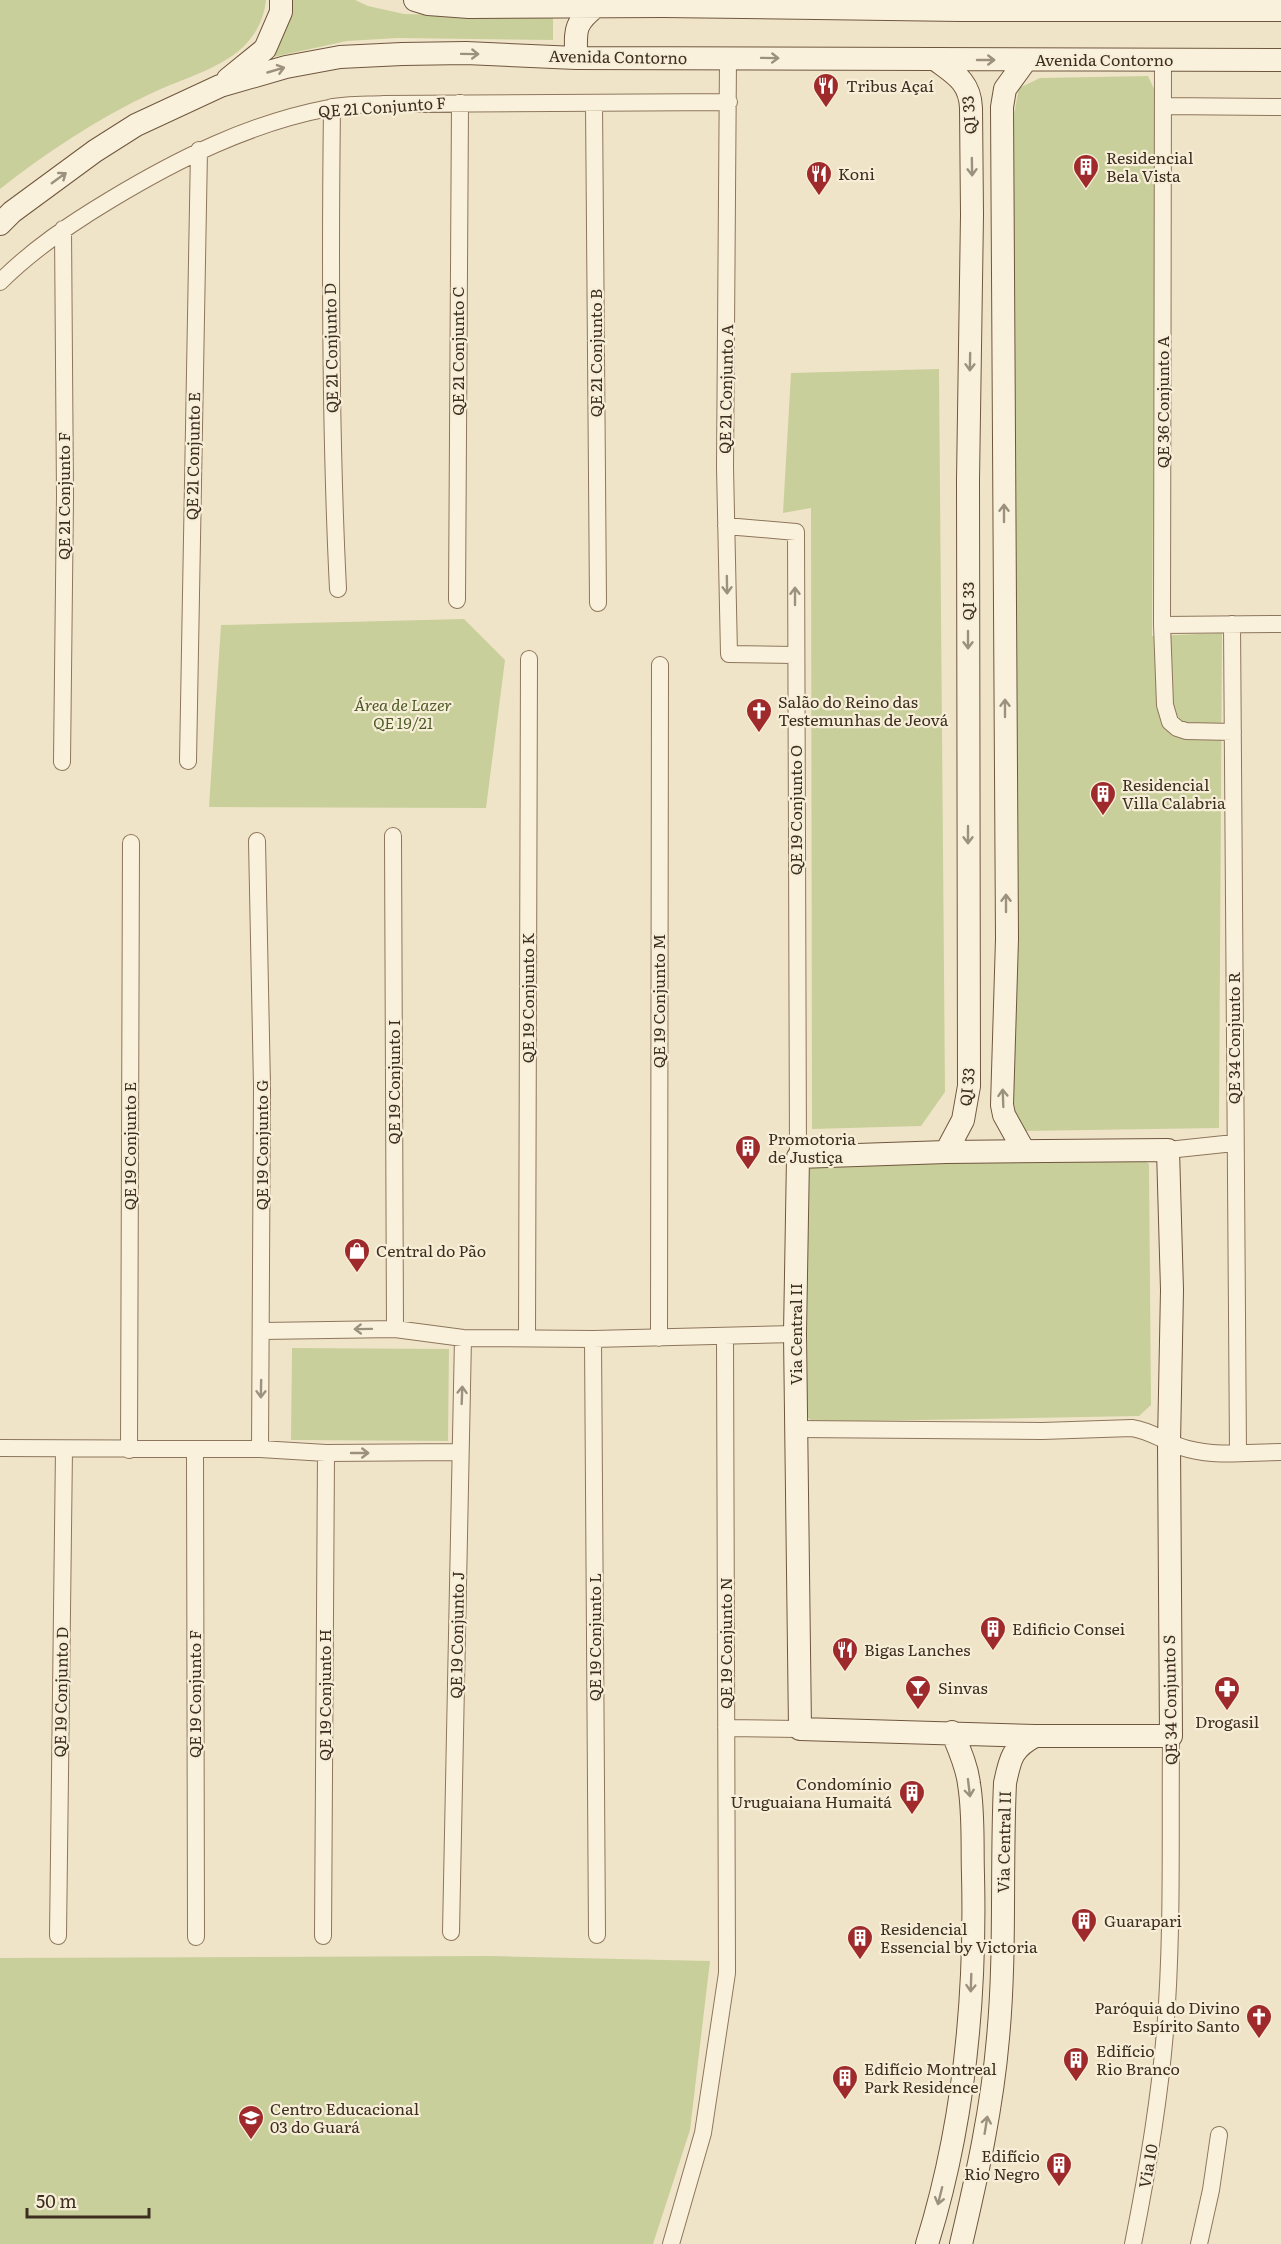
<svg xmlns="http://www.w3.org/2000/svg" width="1281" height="2244" viewBox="0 0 1281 2244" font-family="Literata,serif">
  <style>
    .green { fill: #c9cf9b }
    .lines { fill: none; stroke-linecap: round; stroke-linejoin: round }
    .street-casing { stroke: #8d765c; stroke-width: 18 }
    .secondary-casing { stroke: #6f573f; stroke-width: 24 }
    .street { stroke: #faf1dc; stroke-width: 16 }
    .secondary { stroke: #faf1dc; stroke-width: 22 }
    .oneway { stroke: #9c907e }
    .labels { text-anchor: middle; stroke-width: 4.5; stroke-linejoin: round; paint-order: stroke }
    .street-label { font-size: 16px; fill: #3d2e20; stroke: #f7eed8 }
    .poi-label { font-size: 16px; fill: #3d2e20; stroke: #f7eed8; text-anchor: start }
    .park-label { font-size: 16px; font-style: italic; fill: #4d5a26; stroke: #f7eed8 }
  </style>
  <rect width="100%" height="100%" fill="#f0e4c8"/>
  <!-- green -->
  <path class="green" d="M0 0H266C264 19 256 35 242 48 218 70 181 79 152 93 97 119 47 152 0 189Z
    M287 0H355L368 6 404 14 553 18V40L398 38 347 41 264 59Z
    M1148 76 1156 93 1152 636 1222 633 1219 1128 1024 1131 1010 1104 1013 119 1019 88 1040 78Z
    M939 369 945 1092 921 1126 812 1129 811 508 783 513 791 373Z
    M464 619 505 660 486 808 209 807 221 625Z
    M818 1155H1138L1149 1164 1151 1405 1139 1416 813 1422 801 1412 799 1170Z
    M292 1348 449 1349 448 1441 291 1440Z
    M490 1956 710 1961 690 2130 653 2244H0V1958Z"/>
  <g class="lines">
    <defs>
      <path id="street" d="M728 58 725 467 729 654 795 655
        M1163 60 1162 625 1281 624
        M594 103 598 603
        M1165 106 1281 107
        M332 107C330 268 330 428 338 589
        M0 282C33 249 70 224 110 200 178 159 250 123 329 108 346 104 366 105 384 104L729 102
        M726 526 796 532 798 1157
        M457 600 460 103
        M1232 624 1238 1453
        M1162 625 1165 705 1170 722 1177 728 1186 731 1233 732
        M188 761 199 150
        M62 762 65 496 63 229
        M393 836 395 1329
        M257 841 262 1086 260 1449
        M1168 1150 1234 1143
        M262 1331 395 1329 463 1338 593 1339 795 1334
        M527 1338 529 659
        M659 1338 660 665
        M593 1339 597 1935
        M797 1429 1042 1431 1132 1428C1153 1431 1167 1444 1188 1449 1217 1457 1251 1452 1281 1452
        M0 1448 260 1449 326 1453 460 1452
        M129 1450 131 843
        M195 1450 196 1937
        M726 1728 800 1729
        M451 1932 463 1338
        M58 1936 64 1449
        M323 1936 326 1453
        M671 2244 703 2133 727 1973 725 1336
        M1133 2244C1147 2174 1159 2104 1165 2032 1173 1934 1170 1834 1171 1736
        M1199 2244 1211 2190 1219 2135"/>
      <path id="secondary" d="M415 0 428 4 469 7 663 6 960 10H1281
        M576 58C576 30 573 25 595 7
        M936 60C955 74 970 82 971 108L972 215 968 480 969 1086 963 1120 946 1152
        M228 79 265 49 281 12V0
        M0 224 12 212 95 151 136 125 220 86 286 67 340 57 402 54 466 53 576 58 1281 60
        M1168 1150 1172 1290 1169 1443 1171 1736H1035L800 1729 795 1334 798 1157 946 1152Z
        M1024 1151 1004 1115 1002 1105 1007 939 1002 107 1005 89 1026 60
        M927 2244C964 2125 976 1999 973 1875 972 1845 974 1814 969 1784 967 1766 959 1749 952 1732
        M961 2244C977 2176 992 2108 998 2038 1006 1953 1001 1868 1005 1783 1010 1759 1012 1748 1035 1736"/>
    </defs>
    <!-- street casing -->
    <use href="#street" class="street-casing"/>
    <!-- secondary casing -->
    <use href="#secondary" class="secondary-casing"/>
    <!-- street -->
    <use href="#street" class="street"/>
    <!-- secondary -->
    <use href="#secondary" class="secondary"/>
  </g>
  <!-- one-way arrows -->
  <defs><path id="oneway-shaft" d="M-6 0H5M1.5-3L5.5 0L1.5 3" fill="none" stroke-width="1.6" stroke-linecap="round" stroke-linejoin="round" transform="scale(1.5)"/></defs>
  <g class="oneway">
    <use href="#oneway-shaft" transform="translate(470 54) rotate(1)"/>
    <use href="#oneway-shaft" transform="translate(770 58) rotate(1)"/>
    <use href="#oneway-shaft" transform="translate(986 60)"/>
    <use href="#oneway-shaft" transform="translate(276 70) rotate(-16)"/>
    <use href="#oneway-shaft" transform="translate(972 167) rotate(89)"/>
    <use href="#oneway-shaft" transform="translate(59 178) rotate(-36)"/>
    <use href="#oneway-shaft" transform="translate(970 362) rotate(91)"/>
    <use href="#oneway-shaft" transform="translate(1004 513) rotate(-90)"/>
    <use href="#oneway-shaft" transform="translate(727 585) rotate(89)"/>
    <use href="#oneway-shaft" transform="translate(795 596) rotate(-90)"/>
    <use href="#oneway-shaft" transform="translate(968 640) rotate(90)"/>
    <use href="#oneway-shaft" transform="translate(1005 708) rotate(-90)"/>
    <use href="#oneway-shaft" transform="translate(968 835) rotate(90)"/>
    <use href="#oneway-shaft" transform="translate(1006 903) rotate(-90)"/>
    <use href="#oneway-shaft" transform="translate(1003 1098) rotate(-92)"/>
    <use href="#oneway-shaft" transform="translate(363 1329) rotate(179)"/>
    <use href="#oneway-shaft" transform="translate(261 1389) rotate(91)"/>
    <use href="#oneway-shaft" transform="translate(462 1395) rotate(-88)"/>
    <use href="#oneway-shaft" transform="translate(360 1453)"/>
    <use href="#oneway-shaft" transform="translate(969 1788) rotate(83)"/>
    <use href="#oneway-shaft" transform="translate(971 1983) rotate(92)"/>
    <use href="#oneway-shaft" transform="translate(986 2125) rotate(-81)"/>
    <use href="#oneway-shaft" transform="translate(940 2196) rotate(104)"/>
  </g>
  <!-- icons -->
  <defs>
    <symbol id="restaurant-pin" viewBox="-11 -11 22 30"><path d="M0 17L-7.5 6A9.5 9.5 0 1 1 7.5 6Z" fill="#9e2a2b" stroke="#f7eed8"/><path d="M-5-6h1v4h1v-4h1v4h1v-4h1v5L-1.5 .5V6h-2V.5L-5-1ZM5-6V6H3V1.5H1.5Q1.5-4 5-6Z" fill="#fff"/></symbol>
    <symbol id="building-pin" viewBox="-11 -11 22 30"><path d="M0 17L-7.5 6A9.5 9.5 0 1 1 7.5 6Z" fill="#9e2a2b" stroke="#f7eed8"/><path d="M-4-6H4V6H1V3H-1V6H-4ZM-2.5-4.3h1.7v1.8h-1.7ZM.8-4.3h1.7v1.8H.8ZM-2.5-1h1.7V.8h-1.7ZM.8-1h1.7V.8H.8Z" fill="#fff"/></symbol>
    <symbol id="church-pin" viewBox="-11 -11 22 30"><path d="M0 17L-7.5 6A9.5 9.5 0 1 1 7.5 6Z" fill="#9e2a2b" stroke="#f7eed8"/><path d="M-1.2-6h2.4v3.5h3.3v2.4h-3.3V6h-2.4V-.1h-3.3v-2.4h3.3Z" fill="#fff"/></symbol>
    <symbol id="shop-pin" viewBox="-11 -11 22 30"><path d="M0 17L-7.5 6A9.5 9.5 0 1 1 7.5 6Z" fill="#9e2a2b" stroke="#f7eed8"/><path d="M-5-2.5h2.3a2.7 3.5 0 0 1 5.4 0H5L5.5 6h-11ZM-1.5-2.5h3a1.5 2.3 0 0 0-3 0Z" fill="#fff"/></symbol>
    <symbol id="bar-pin" viewBox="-11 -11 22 30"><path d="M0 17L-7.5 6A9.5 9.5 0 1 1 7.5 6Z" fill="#9e2a2b" stroke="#f7eed8"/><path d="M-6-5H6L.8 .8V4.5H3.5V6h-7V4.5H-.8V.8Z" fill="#fff"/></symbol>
    <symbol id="pharmacy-pin" viewBox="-11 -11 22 30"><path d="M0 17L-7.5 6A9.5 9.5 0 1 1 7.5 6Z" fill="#9e2a2b" stroke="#f7eed8"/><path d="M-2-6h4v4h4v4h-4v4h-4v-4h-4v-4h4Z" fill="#fff"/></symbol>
    <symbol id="school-pin" viewBox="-11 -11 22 30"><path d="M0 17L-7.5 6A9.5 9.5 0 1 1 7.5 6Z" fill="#9e2a2b" stroke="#f7eed8"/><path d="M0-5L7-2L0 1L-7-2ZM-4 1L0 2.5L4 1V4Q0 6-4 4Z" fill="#fff"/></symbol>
  </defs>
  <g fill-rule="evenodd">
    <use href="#restaurant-pin" x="811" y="71" width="30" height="40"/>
    <use href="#building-pin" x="1071" y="152" width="30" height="40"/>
    <use href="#restaurant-pin" x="804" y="159" width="30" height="40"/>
    <use href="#church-pin" x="744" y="696" width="30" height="40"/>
    <use href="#building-pin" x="1088" y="779" width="30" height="40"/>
    <use href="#building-pin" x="733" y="1133" width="30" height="40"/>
    <use href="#shop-pin" x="342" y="1236" width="30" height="40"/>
    <use href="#building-pin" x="978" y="1614" width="30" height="40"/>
    <use href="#restaurant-pin" x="830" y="1635" width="30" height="40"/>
    <use href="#bar-pin" x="903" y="1673" width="30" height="40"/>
    <use href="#pharmacy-pin" x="1212" y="1674" width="30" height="40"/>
    <use href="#building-pin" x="897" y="1778" width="30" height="40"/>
    <use href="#building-pin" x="1069" y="1906" width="30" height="40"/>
    <use href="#building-pin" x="845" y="1923" width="30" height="40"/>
    <use href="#church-pin" x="1244" y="2002" width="30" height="40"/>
    <use href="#building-pin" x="1061" y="2045" width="30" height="40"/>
    <use href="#building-pin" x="830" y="2063" width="30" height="40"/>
    <use href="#school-pin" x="236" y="2103" width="30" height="40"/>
    <use href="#building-pin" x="1044" y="2150" width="30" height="40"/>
  </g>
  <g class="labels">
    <!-- street labels -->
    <g class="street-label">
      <text transform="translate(618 57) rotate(1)" y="6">Avenida Contorno</text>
      <text x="1104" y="66">Avenida Contorno</text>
      <text transform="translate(382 107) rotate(-4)" y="6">QE 21 Conjunto F</text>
      <text transform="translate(969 115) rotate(-95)" y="6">QI 33</text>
      <text transform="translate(331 348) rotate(-91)" y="6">QE 21 Conjunto D</text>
      <text transform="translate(458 351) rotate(-90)" y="6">QE 21 Conjunto C</text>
      <text transform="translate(596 353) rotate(-90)" y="6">QE 21 Conjunto B</text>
      <text transform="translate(726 389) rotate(-89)" y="6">QE 21 Conjunto A</text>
      <text transform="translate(1163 402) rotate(-90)" y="6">QE 36 Conjunto A</text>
      <text transform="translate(193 456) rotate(-89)" y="6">QE 21 Conjunto E</text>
      <text transform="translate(64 496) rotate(-90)" y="6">QE 21 Conjunto F</text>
      <text transform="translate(968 601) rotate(-90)" y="6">QI 33</text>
      <text transform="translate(796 810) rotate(-90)" y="6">QE 19 Conjunto O</text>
      <text transform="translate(528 998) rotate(-90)" y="6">QE 19 Conjunto K</text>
      <text transform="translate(659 1001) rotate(-90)" y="6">QE 19 Conjunto M</text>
      <text transform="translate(1234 1038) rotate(-90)" y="6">QE 34 Conjunto R</text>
      <text transform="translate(394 1082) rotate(-90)" y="6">QE 19 Conjunto I</text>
      <text transform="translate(967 1087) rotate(-85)" y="6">QI 33</text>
      <text transform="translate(262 1145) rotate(-90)" y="6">QE 19 Conjunto G</text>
      <text transform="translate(130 1146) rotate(-90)" y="6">QE 19 Conjunto E</text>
      <text transform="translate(796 1334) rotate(-90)" y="6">Via Central II</text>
      <text transform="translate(457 1635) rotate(-89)" y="6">QE 19 Conjunto J</text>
      <text transform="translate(595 1637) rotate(-90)" y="6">QE 19 Conjunto L</text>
      <text transform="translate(726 1643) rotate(-90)" y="6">QE 19 Conjunto N</text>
      <text transform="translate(61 1692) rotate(-89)" y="6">QE 19 Conjunto D</text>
      <text transform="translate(195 1694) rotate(-90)" y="6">QE 19 Conjunto F</text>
      <text transform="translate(325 1695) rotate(-90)" y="6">QE 19 Conjunto H</text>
      <text transform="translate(1170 1700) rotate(-91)" y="6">QE 34 Conjunto S</text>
      <text transform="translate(1004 1842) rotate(-89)" y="6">Via Central II</text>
      <text transform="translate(1148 2166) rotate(-80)" y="6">Via 10</text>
    </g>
    <!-- poi labels -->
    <g class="poi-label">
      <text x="846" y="92">Tribus Açaí</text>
      <text x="1106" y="164">Residencial<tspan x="1106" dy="18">Bela Vista</tspan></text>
      <text x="838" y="180">Koni</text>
      <text x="778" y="708">Salão do Reino das<tspan x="778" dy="18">Testemunhas de Jeová</tspan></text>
      <text x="1122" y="791">Residencial<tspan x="1122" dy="18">Villa Calabria</tspan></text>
      <text x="768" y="1145">Promotoria<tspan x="768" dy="18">de Justiça</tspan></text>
      <text x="376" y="1257">Central do Pão</text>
      <text x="1012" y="1635">Edificio Consei</text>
      <text x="864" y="1656">Bigas Lanches</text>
      <text x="938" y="1694">Sinvas</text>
      <text x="1227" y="1728" text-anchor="middle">Drogasil</text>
      <text x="892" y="1790" text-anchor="end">Condomínio<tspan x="892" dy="18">Uruguaiana Humaitá</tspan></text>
      <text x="1104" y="1927">Guarapari</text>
      <text x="880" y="1935">Residencial<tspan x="880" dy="18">Essencial by Victoria</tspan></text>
      <text x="1240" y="2014" text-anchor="end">Paróquia do Divino<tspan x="1240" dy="18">Espírito Santo</tspan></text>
      <text x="1096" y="2057">Edifício<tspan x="1096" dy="18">Rio Branco</tspan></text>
      <text x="864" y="2075">Edifício Montreal<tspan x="864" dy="18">Park Residence</tspan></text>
      <text x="270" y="2115">Centro Educacional<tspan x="270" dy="18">03 do Guará</tspan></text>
      <text x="1040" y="2162" text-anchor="end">Edifício<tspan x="1040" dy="18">Rio Negro</tspan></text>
    </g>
    <!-- park labels -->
    <g class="park-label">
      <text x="403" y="711">Área de Lazer<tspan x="403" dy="18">QE 19/21</tspan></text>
    </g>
  </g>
  <!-- scale -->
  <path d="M27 2208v9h122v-9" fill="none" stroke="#3d2e20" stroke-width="3"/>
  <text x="36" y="2208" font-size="18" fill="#3d2e20" stroke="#f7eed8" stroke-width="4.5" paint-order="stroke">50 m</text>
</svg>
